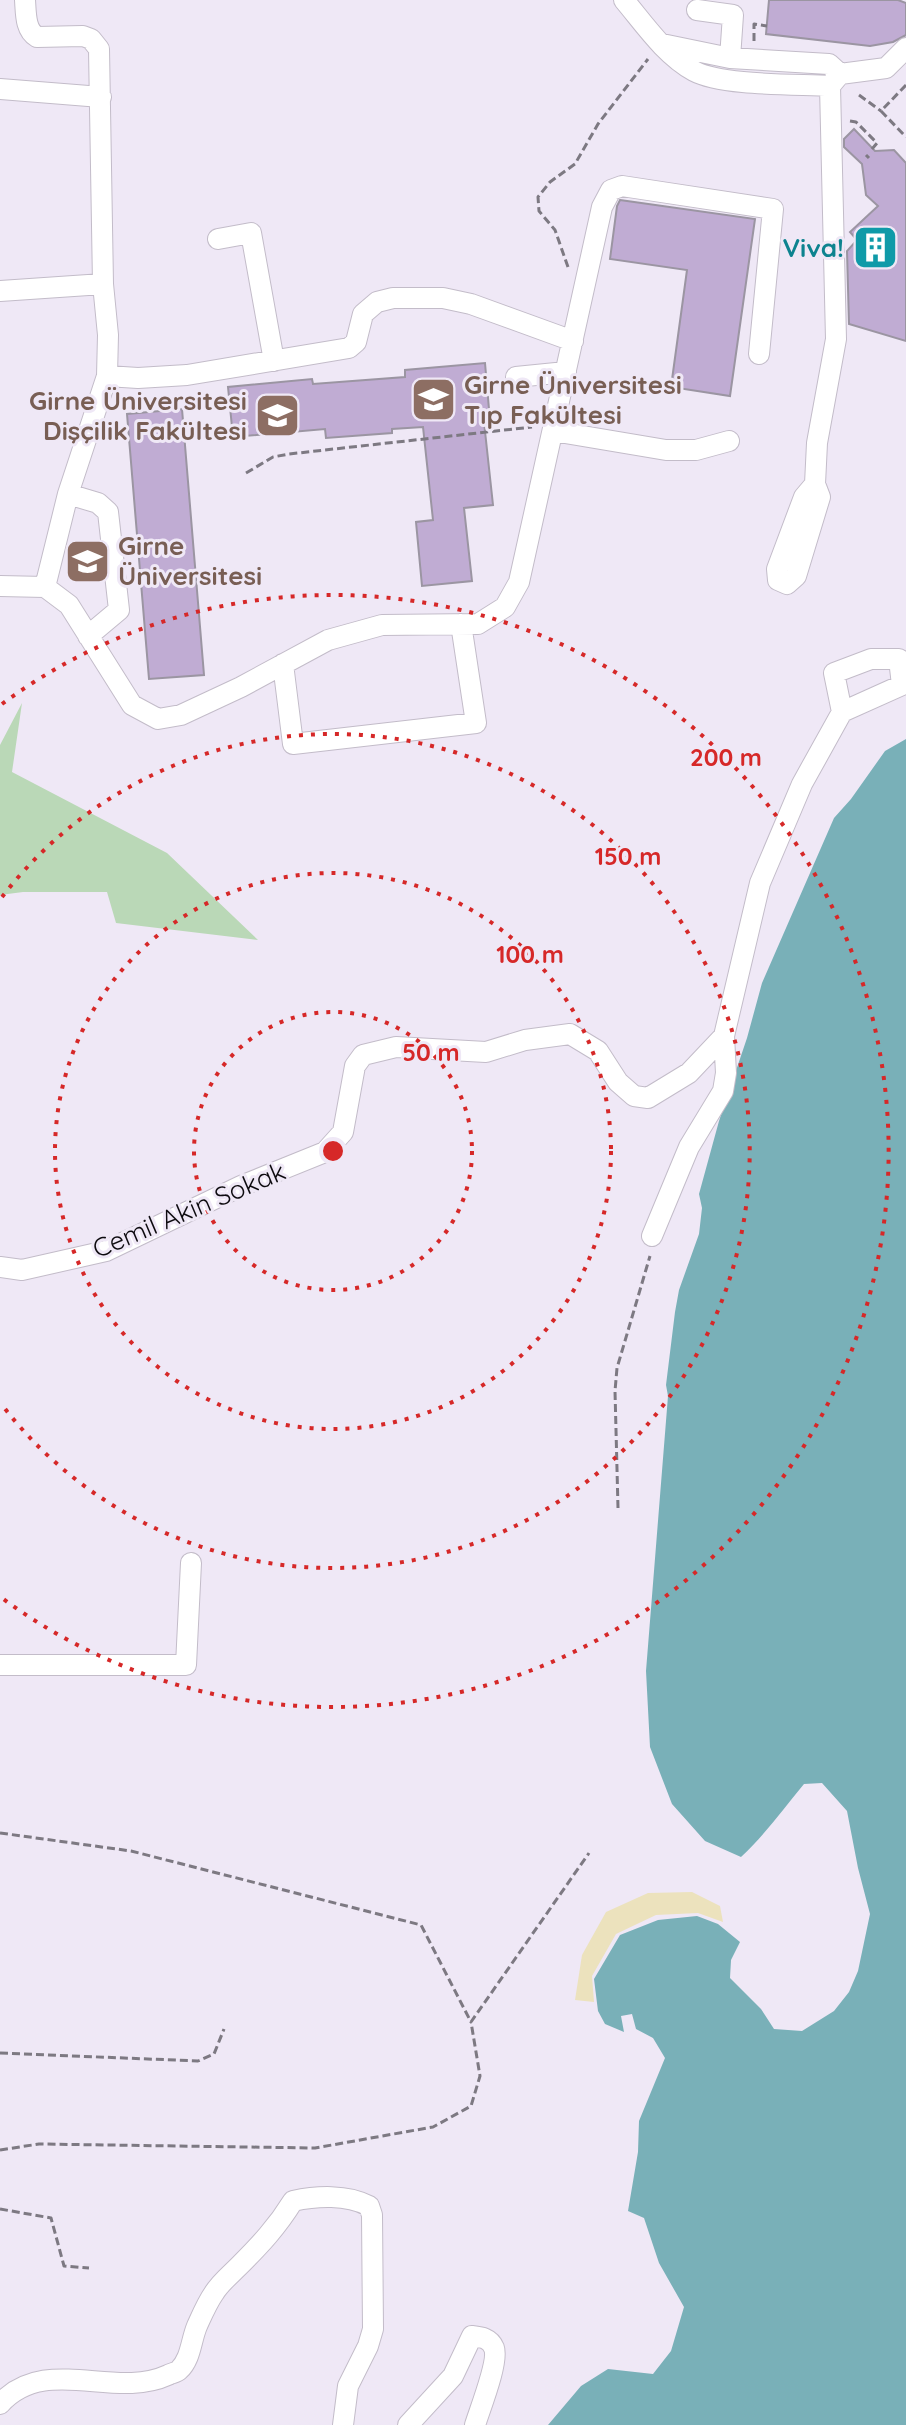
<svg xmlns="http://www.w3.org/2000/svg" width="906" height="2425" viewBox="0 0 906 2425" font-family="Quicksand,sans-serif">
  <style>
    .green { fill: #bad8b7 }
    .sand { fill: #ece2bd }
    .water { fill: #79b0b8 }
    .building { fill: #c0acd3; stroke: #9b95a2; stroke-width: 2 }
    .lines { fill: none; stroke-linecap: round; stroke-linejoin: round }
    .minor-casing { stroke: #c3bcc9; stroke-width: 22 }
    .path { stroke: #7d7982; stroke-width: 3; stroke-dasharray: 8 4; stroke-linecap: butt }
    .minor { stroke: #fff; stroke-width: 20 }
    .ring { fill: none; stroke: #d62828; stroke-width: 4; stroke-dasharray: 4 8 }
    .labels { text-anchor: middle; stroke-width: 6; stroke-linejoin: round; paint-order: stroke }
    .culture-label { font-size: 26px; font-weight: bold; fill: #0d838f; stroke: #efe8f6; text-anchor: end }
    .education-label { font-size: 26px; font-weight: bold; fill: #785e54; stroke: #efe8f6; text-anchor: start }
    .street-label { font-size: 26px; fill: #0d0b0f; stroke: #efe8f6 }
    .centre { fill: #d62828; stroke: #efe8f6; stroke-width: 4 }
    .ring-label { font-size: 24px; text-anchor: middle; font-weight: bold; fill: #d62828; stroke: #efe8f6; stroke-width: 6; stroke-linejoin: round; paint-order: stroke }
  </style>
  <rect width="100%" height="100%" fill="#efe8f6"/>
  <!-- green -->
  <path class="green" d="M22 703 12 772 167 853 258 940 116 923 107 892H23L0 895V745Z"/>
  <!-- sand -->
  <path class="sand" d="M692 1892 720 1906 723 1922 698 1913 656 1915 616 1934 592 1976 594 2002 575 2000 582 1955 606 1912 648 1893Z"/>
  <!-- water -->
  <path class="water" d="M906 739V2425H548L581 2386 608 2369 653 2374 671 2351 684 2307 659 2263 644 2218 628 2211 638 2152 639 2121 665 2058 653 2038 636 2029 632 2014 621 2016 624 2032 605 2024 598 2011 594 1979 620 1935 658 1920 697 1916 718 1924 740 1942 731 1960 730 1978 761 2009 774 2029 802 2031 834 2011 849 1992 858 1971 870 1914 858 1868 847 1811 822 1783 804 1784C783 1809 765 1835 741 1857L705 1841 672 1804 650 1747 646 1671 668 1396 666 1385 675 1312 679 1290 699 1234 702 1208 699 1194 719 1121 747 1038 762 983 834 818 851 799 885 751Z"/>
  <!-- building -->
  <path class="building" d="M769 0H898L906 3V35L893 42 870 46 766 34Z
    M854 129 875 151 894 150 906 163V341L849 324 847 251 857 240 850 232 878 206 866 195 862 164 844 147V139Z
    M620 200 755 219 730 396 671 387 687 270 610 259 617 206Z
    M485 363 490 421 484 422 493 505 464 508 472 581 422 586 416 522 433 520 423 427 392 429V433L326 438 325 429 233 437 228 387 312 379 313 384 405 377V370Z
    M182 409 204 675 149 679 127 414Z"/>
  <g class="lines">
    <defs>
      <path id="minor" d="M25 0C26 13 25 30 37 37L83 36 91 39 99 49 103 284 108 335 107 376 68 494 45 587
        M624 0C645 25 665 55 694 71 722 86 796 84 830 86L840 74 886 68 906 48
        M697 10 733 15 730 58
        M662 44 730 58 829 64 840 74
        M0 89 101 97
        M218 239 251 233 274 361
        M0 291 103 284
        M107 376 138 378 187 375 349 348 356 342 363 314 377 302 393 298H443L471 304 573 341
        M516 377 566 372
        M553 431 666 450H696L729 441
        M815 484 804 497 777 569 778 580 787 584 796 576 820 497 815 484 817 443 836 339 830 86
        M68 494 98 503 108 512 119 610 88 636
        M0 586 45 587 69 605 132 705 158 719 181 715 241 687 328 640 382 625 478 624 505 607 519 582 602 207 611 190 622 186 773 209 759 354
        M283 664 293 744 476 723 461 624
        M652 1236 689 1147 723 1091 726 1073 724 1036
        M0 1267 22 1270 106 1251 241 1186 325 1152 343 1132 355 1066 363 1055 396 1047 486 1052 525 1040 570 1034 598 1051 618 1082 634 1096 648 1098 689 1073 724 1036 760 883 802 784 842 712 902 685 899 659H871L834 673 842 712
        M0 1665H186L191 1563
        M0 2404C45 2354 114 2400 168 2375 171 2373 176 2373 179 2370 191 2359 191 2340 197 2326 202 2315 207 2303 214 2293 220 2283 230 2275 239 2266 260 2245 277 2227 293 2201 316 2196 347 2194 369 2206L372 2215 373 2329 368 2346 348 2386 343 2425
        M408 2425 453 2376 472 2336C481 2337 490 2338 494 2348 499 2361 480 2409 475 2425"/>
    </defs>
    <!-- minor casing -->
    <use href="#minor" class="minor-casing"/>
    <!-- path -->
    <path class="path" d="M754 41V24L767 26
      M906 85 881 111 906 137
      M859 95 881 111
      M850 121 856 122 877 143 872 149
      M866 155 869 158
      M568 267 555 230 539 211 538 197 550 182 575 164 598 124 648 59
      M246 473 273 457 289 454 532 427
      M618 1508 615 1391 617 1368 650 1256
      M0 1833 131 1851 421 1925 471 2022 589 1853
      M0 2053 198 2061 214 2054 224 2029
      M0 2150 39 2144 315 2148 433 2127 471 2106 480 2076 471 2022
      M0 2209 51 2218 64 2266 89 2268"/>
    <!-- minor -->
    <use href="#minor" class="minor"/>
  </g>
  <!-- distance rings -->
  <g class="ring">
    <circle cx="333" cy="1151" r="139"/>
    <circle cx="333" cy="1151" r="278"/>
    <path d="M2 897A417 417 0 1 1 2 1405"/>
    <path d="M2 704A556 556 0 1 1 2 1598"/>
  </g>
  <!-- icons -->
  <defs>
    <symbol id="building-square" viewBox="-11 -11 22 22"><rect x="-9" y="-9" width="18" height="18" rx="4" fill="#0f9aa8" stroke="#efe8f6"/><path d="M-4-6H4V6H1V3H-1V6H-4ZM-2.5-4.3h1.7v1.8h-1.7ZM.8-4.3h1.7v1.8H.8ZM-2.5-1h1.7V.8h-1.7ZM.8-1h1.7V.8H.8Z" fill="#fff"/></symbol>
    <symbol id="university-square" viewBox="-11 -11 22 22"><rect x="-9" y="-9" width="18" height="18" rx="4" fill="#8d6e63" stroke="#efe8f6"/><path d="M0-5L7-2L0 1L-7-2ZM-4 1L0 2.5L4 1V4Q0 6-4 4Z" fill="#fff"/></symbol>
  </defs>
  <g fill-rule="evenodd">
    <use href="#building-square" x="850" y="222" width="51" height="51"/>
    <use href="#university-square" x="408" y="374" width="51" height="51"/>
    <use href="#university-square" x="252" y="390" width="51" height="51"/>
    <use href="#university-square" x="62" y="536" width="51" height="51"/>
  </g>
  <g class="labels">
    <!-- culture labels -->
    <g class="culture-label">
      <text x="844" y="257">Viva!</text>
    </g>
    <!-- education labels -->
    <g class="education-label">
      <text x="464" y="394">Girne Üniversitesi<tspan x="464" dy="30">Tıp Fakültesi</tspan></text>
      <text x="247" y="410" text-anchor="end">Girne Üniversitesi<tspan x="247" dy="30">Dişçilik Fakültesi</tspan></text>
      <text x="118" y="555">Girne<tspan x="118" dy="30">Üniversitesi</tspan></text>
    </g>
    <!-- street labels -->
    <g class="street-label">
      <text transform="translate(189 1210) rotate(-23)" y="9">Cemil Akin Sokak</text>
    </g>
  </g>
  <circle cx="333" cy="1151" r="12" class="centre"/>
  <g class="ring-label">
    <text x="726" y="766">200 m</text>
    <text x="628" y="865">150 m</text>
    <text x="530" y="963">100 m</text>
    <text x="431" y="1061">50 m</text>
  </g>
</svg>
